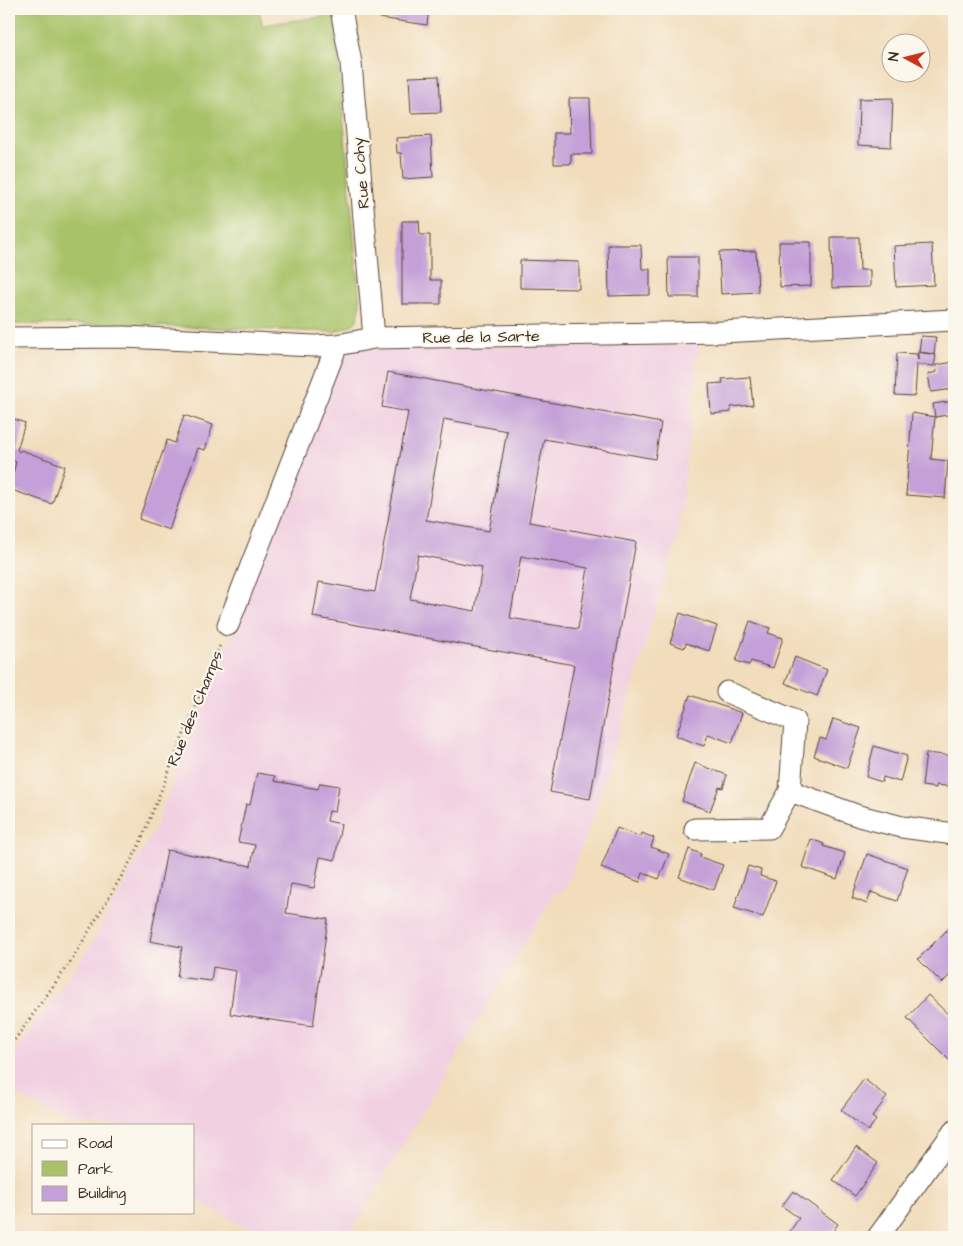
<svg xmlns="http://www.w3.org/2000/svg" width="963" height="1246" viewBox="0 0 963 1246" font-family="'Architects Daughter',sans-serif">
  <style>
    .built { fill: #f1d0e2 }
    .green { fill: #a7c268; stroke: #717643 }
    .building { fill: #c4a0d8; fill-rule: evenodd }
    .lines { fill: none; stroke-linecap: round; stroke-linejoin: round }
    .minor-casing { stroke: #564536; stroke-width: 23 }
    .path { stroke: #564536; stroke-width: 3; stroke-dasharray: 1 4; stroke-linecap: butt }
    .minor { stroke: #fff; stroke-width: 21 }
    .labels { text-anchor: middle; stroke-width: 4.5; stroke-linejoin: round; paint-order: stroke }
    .street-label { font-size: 16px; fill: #3b2a1e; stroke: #fbf7ec }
  </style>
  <rect width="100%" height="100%" fill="#fbf7ec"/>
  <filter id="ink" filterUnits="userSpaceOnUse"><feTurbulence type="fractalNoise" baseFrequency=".02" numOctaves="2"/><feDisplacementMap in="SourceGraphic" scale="10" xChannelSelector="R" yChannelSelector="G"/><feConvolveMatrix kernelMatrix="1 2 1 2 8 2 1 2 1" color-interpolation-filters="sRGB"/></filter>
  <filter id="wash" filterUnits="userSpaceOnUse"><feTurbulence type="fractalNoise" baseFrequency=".0096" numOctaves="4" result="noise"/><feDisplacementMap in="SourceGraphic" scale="20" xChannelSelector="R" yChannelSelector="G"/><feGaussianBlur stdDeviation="1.12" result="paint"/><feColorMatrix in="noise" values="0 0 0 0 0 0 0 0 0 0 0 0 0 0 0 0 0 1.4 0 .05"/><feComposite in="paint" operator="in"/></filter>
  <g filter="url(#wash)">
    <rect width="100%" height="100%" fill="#f1ddbc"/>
    <!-- built -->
    <path class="built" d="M699 345 679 530 596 810 564 891 554 894 348 1237H261L194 1198V1125H69L9 1089V1061L89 948 154 830 336 368 352 349Z"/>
    <!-- green -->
    <path class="green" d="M9 9H259L262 25 334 15 360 304C359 327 352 325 334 332L129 325 9 324Z"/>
    <g id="blocks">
      <!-- building -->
      <path class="building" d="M381 9H429L427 25 379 18Z
        M439 76 441 112 411 113 409 77Z
        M569 98H590L592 154H571V164H554V133H570Z
        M893 98 891 147 858 145 859 99Z
        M431 136 433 177 403 179 401 153H397L396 138Z
        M402 221H419L420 235H430V280H441V304H402Z
        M831 237H859L860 270H870V287L832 288Z
        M779 242H811V286L780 287Z
        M932 244 934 285 896 287 894 246Z
        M608 245H641L642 269H650V295L609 296Z
        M756 251 758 292 721 294 719 252Z
        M668 257H698V297H669Z
        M520 260 579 262V289L520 288Z
        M921 336 936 337 934 354 919 352Z
        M918 352 936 355 934 366 917 364 915 396 895 395 897 353 917 354 918 360Z
        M954 362V389L931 392 928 374 937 372 936 365Z
        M388 372 661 423 655 459 544 439 529 522 636 542 590 799 550 792 574 665 313 617 319 582 375 592 408 412 382 407ZM444 419 507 431 489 531 426 520ZM418 555 482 567 475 611 410 599ZM521 556 588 568 578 629 510 618Z
        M750 377 753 405 731 407V412L711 414 709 384 723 383 722 379Z
        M954 401V414L935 417 933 404Z
        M912 413 935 417 931 459 948 461 945 498 906 495Z
        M184 415 213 425 205 450 198 448 169 530 139 519 167 440 175 443Z
        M9 417 25 423 17 450 19 452 21 450 65 466 52 504 9 489 16 462 9 457Z
        M680 613 717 626 709 651 686 643 684 648 670 643Z
        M750 621 770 628 768 633 783 638 773 668 751 661 749 665 736 661Z
        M795 657 827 670 817 696 785 683Z
        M690 695 742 713 732 743 708 734 704 746 676 736Z
        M833 719 861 728 847 768 814 756 820 738 826 740Z
        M874 746 907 756 900 782 883 777 882 782 866 777Z
        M926 753 954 756V787L936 785V788L922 786Z
        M695 763 727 775 723 788 719 787 710 811 682 801Z
        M257 773 275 776 274 781 318 789 320 783 339 786 335 812 329 811 327 821 341 824 335 860 320 857 314 888 291 884 286 913 328 919 313 1026 230 1014 236 971 213 967 211 981 177 977 182 947 150 941 167 850 251 866 255 845 238 842 246 804 250 805Z
        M617 828 641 837 642 833 654 838 651 847 669 854 659 879 643 873 640 882 601 868Z
        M811 839 824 844 823 846 845 853 837 879 802 867Z
        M689 849 701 854 700 857 723 865 714 890 679 877Z
        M867 854 908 868 897 901 871 892 867 904 852 898Z
        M748 866 761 870 760 876 776 881 763 917 734 908Z
        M954 923V971L942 983 918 959Z
        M928 995 954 1020V1065L907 1018Z
        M864 1079 887 1097 872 1117 876 1120 868 1131 841 1110Z
        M856 1147 878 1163 855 1196 833 1180Z
        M793 1191 838 1224 829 1237H786L799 1218 782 1206Z"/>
    </g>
  </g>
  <g filter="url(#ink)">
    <use href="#blocks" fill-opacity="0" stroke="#564536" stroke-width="1"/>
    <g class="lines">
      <defs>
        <path id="minor" d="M341 9 351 63 374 338
          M9 338 124 337 314 346 337 345 374 338 721 332 954 320
          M228 625 337 345
          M790 791 859 816 902 827 954 834
          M695 829 769 828 790 791 795 721 727 692
          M878 1237 954 1131"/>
      </defs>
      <!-- minor casing -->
      <use href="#minor" class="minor-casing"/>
      <!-- path -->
      <path class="path" d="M9 1048 73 958 137 850 221 643"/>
      <!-- minor -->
      <use href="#minor" class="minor"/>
    </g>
  </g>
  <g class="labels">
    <!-- street labels -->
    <g class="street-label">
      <text transform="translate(360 173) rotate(-95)" y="6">Rue Cohy</text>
      <text transform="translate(481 336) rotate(-1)" y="6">Rue de la Sarte</text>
      <text transform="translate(194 708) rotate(-68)" y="6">Rue des Champs</text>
    </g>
  </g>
  <!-- margin -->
  <rect width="963" height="1246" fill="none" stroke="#fbf7ec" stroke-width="30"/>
  <!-- legend -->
  <rect x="32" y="1124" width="162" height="90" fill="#fbf7ec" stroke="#aea59a"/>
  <rect x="42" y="1140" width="25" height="8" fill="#ffffff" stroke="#aea59a"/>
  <text x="78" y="1148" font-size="15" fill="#3b2a1e">Road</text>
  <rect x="42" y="1161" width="25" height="15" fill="#a7c268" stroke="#aea59a"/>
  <text x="78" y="1174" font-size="15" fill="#3b2a1e">Park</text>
  <rect x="42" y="1186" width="25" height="15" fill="#c4a0d8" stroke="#aea59a"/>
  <text x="78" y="1198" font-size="15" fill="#3b2a1e">Building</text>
  <!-- north arrow -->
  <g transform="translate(906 58) rotate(277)"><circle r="24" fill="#fbf7ec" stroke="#aea59a"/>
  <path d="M0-4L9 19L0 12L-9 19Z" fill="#c8321e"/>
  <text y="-8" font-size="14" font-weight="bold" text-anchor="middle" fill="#3b2a1e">N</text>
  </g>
</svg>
